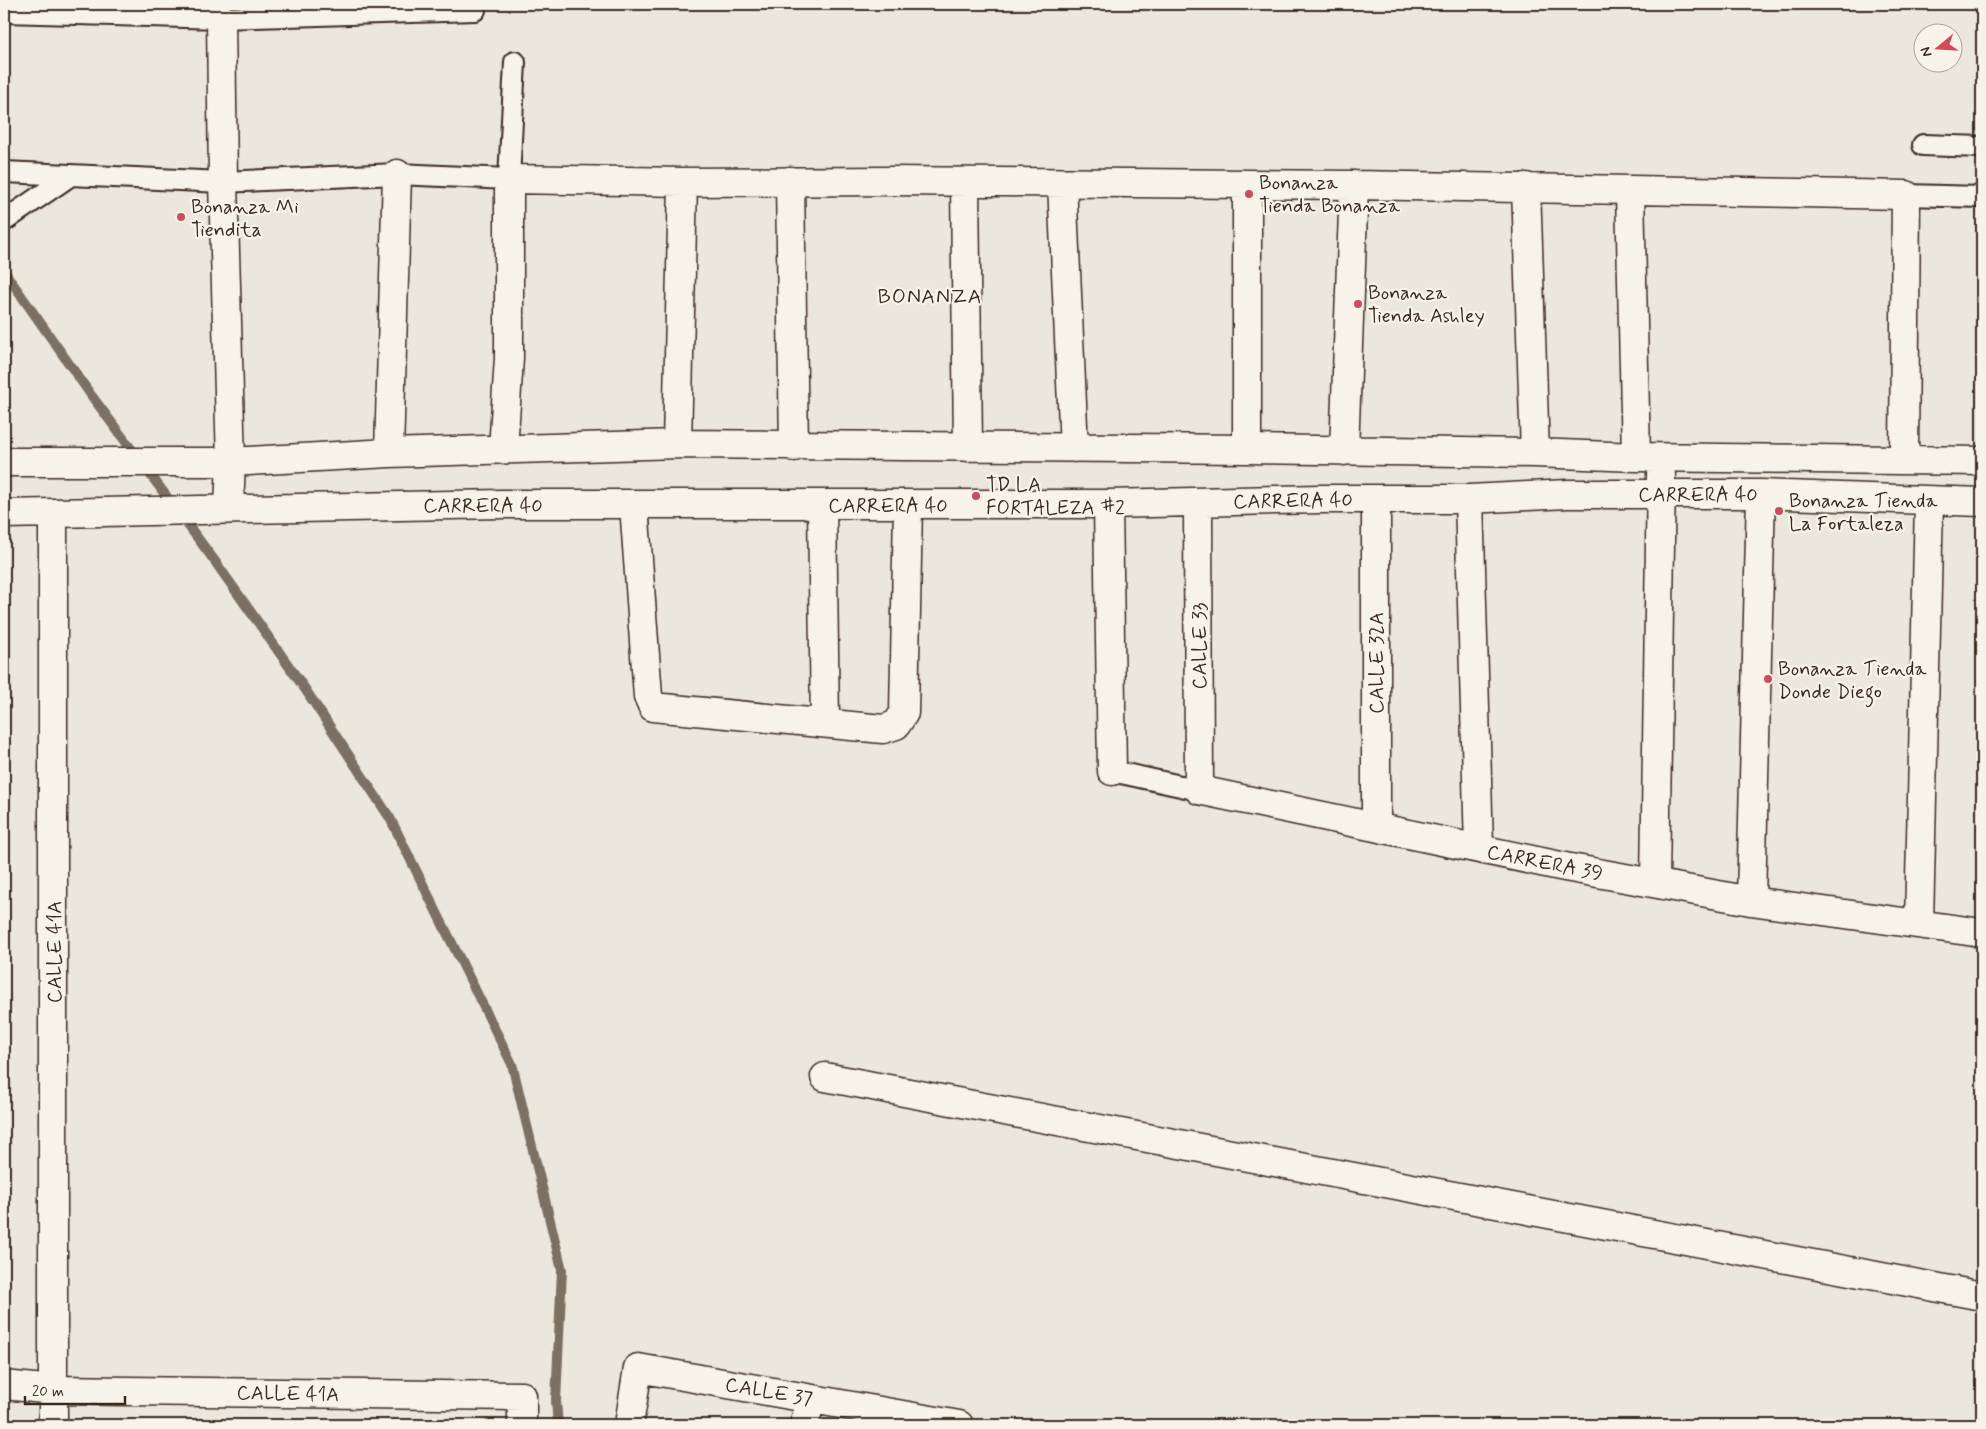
<svg xmlns="http://www.w3.org/2000/svg" width="1986" height="1429" viewBox="0 0 1986 1429" font-family="Mynerve,sans-serif">
  <style>
    .lines { fill: none; stroke-linecap: round; stroke-linejoin: round }
    .stream { stroke: #7c7064; stroke-width: 10 }
    .service-casing { stroke: #3b2a1e; stroke-width: 24 }
    .minor-casing { stroke: #3b2a1e; stroke-width: 31 }
    .service { stroke: #f7f3e8; stroke-width: 20 }
    .minor { stroke: #f7f3e8; stroke-width: 28 }
    .poi-dot { fill: #d1495b; stroke: #f7f3e8; stroke-width: 2 }
    .labels { text-anchor: middle; stroke-width: 4.5; stroke-linejoin: round; paint-order: stroke }
    .poi-label { font-size: 20px; fill: #3b2a1e; stroke: #f7f3e8; text-anchor: start }
    .street-label { font-size: 20px; fill: #3b2a1e; stroke: #f7f3e8 }
    .neighbourhood-label { font-size: 21px; letter-spacing: 1px; fill: #3b2a1e; stroke: #f7f3e8 }
  </style>
  <rect width="100%" height="100%" fill="#ece7dc"/>
  <filter id="ink" filterUnits="userSpaceOnUse"><feTurbulence type="fractalNoise" baseFrequency=".02" numOctaves="2"/><feDisplacementMap in="SourceGraphic" scale="10" xChannelSelector="R" yChannelSelector="G"/><feConvolveMatrix kernelMatrix="1 2 1 2 8 2 1 2 1" color-interpolation-filters="sRGB"/></filter>
  <g filter="url(#ink)">
    <g class="lines">
      <!-- stream -->
      <path class="stream" d="M4 271 91 395 214 560 305 689 390 818 512 1064 562 1270 556 1401 558 1425"/>
      <defs>
        <path id="service" d="M4 12 221 18 475 10
          M1923 145 1982 147
          M4 172 223 182 397 174 509 179 515 62
          M1906 195 1982 197
          M4 221 71 175
          M1112 771 1199 790"/>
        <path id="minor" d="M221 18 223 182 231 462 229 508
          M790 181 794 447
          M965 182 968 447
          M1062 183 1074 448
          M1526 187 1535 453
          M1630 191 1636 457
          M677 444 683 182
          M503 449 509 358V179L683 182 892 181 1354 185 1906 195 1904 459
          M1247 449V184
          M1344 451 1354 185
          M389 453 397 174
          M4 462H231L389 453 677 444 1247 449 1535 453 1636 457 1982 461
          M1376 499V827
          M1469 499 1479 848
          M1198 502 1199 790 1565 867 1751 901 1982 933
          M1108 504 1112 771
          M634 505 648 696 653 707 883 729 896 725 904 713 908 505
          M822 505 825 723
          M53 513V1425
          M4 514 502 504H1108L1320 499H1469L1568 494H1761L1982 502
          M1655 883 1661 475
          M1751 901 1761 494
          M1919 923 1929 502
          M825 1077 1982 1296
          M4 1385 54 1390 522 1396V1425
          M629 1425 638 1368 959 1425
          M804 1425 811 1399"/>
      </defs>
      <!-- service casing -->
      <use href="#service" class="service-casing"/>
      <!-- minor casing -->
      <use href="#minor" class="minor-casing"/>
      <!-- service -->
      <use href="#service" class="service"/>
      <!-- minor -->
      <use href="#minor" class="minor"/>
    </g>
  </g>
  <!-- markers -->
  <g class="poi-dot">
    <circle cx="1249" cy="194" r="5"/>
    <circle cx="181" cy="217" r="5"/>
    <circle cx="1358" cy="304" r="5"/>
    <circle cx="976" cy="496" r="5"/>
    <circle cx="1779" cy="511" r="5"/>
    <circle cx="1768" cy="679" r="5"/>
  </g>
  <g class="labels">
    <!-- poi labels -->
    <g class="poi-label">
      <text x="1259" y="189">Bonanza<tspan x="1259" dy="23">Tienda Bonanza</tspan></text>
      <text x="191" y="213">Bonanza Mi<tspan x="191" dy="23">Tiendita</tspan></text>
      <text x="1368" y="299">Bonanza<tspan x="1368" dy="23">Tienda Ashley</tspan></text>
      <text x="986" y="491">TD LA<tspan x="986" dy="23">FORTALEZA #2</tspan></text>
      <text x="1789" y="507">Bonanza Tienda<tspan x="1789" dy="23">La Fortaleza</tspan></text>
      <text x="1778" y="675">Bonanza Tienda<tspan x="1778" dy="23">Donde Diego</tspan></text>
    </g>
    <!-- street labels -->
    <g class="street-label">
      <text x="1698" y="501">CARRERA 40</text>
      <text transform="translate(1293 500) rotate(-1)" y="7">CARRERA 40</text>
      <text x="483" y="512">CARRERA 40</text>
      <text x="888" y="512">CARRERA 40</text>
      <text transform="translate(1199 646) rotate(-90)" y="7">CALLE 33</text>
      <text transform="translate(1376 663) rotate(-90)" y="7">CALLE 32A</text>
      <text transform="translate(1545 862) rotate(11)" y="7">CARRERA 39</text>
      <text transform="translate(54 952) rotate(-90)" y="7">CALLE 41A</text>
      <text transform="translate(769 1391) rotate(10)" y="7">CALLE 37</text>
      <text transform="translate(288 1393) rotate(1)" y="7">CALLE 41A</text>
    </g>
    <!-- neighbourhood labels -->
    <g class="neighbourhood-label">
      <text x="930" y="303">BONANZA</text>
    </g>
  </g>
  <!-- margin -->
  <rect width="1986" height="1429" fill="none" stroke="#f7f3e8" stroke-width="20"/>
  <rect x="10" y="10" width="1966" height="1409" fill="none" stroke="#3b2a1e" stroke-width="2" filter="url(#ink)"/>
  <!-- north arrow -->
  <g transform="translate(1938 48) rotate(252)"><circle r="24" fill="#f7f3e8" stroke="#aca397"/>
  <path d="M0-4L9 19L0 12L-9 19Z" fill="#d1495b"/>
  <text y="-8" font-size="14" font-weight="bold" text-anchor="middle" fill="#3b2a1e">N</text>
  </g>
  <!-- scale -->
  <path d="M25 1396v8h100v-8" fill="none" stroke="#3b2a1e" stroke-width="2.5"/>
  <text x="32" y="1396" font-size="15" fill="#3b2a1e" stroke="#f7f3e8" stroke-width="4" paint-order="stroke">20 m</text>
</svg>
